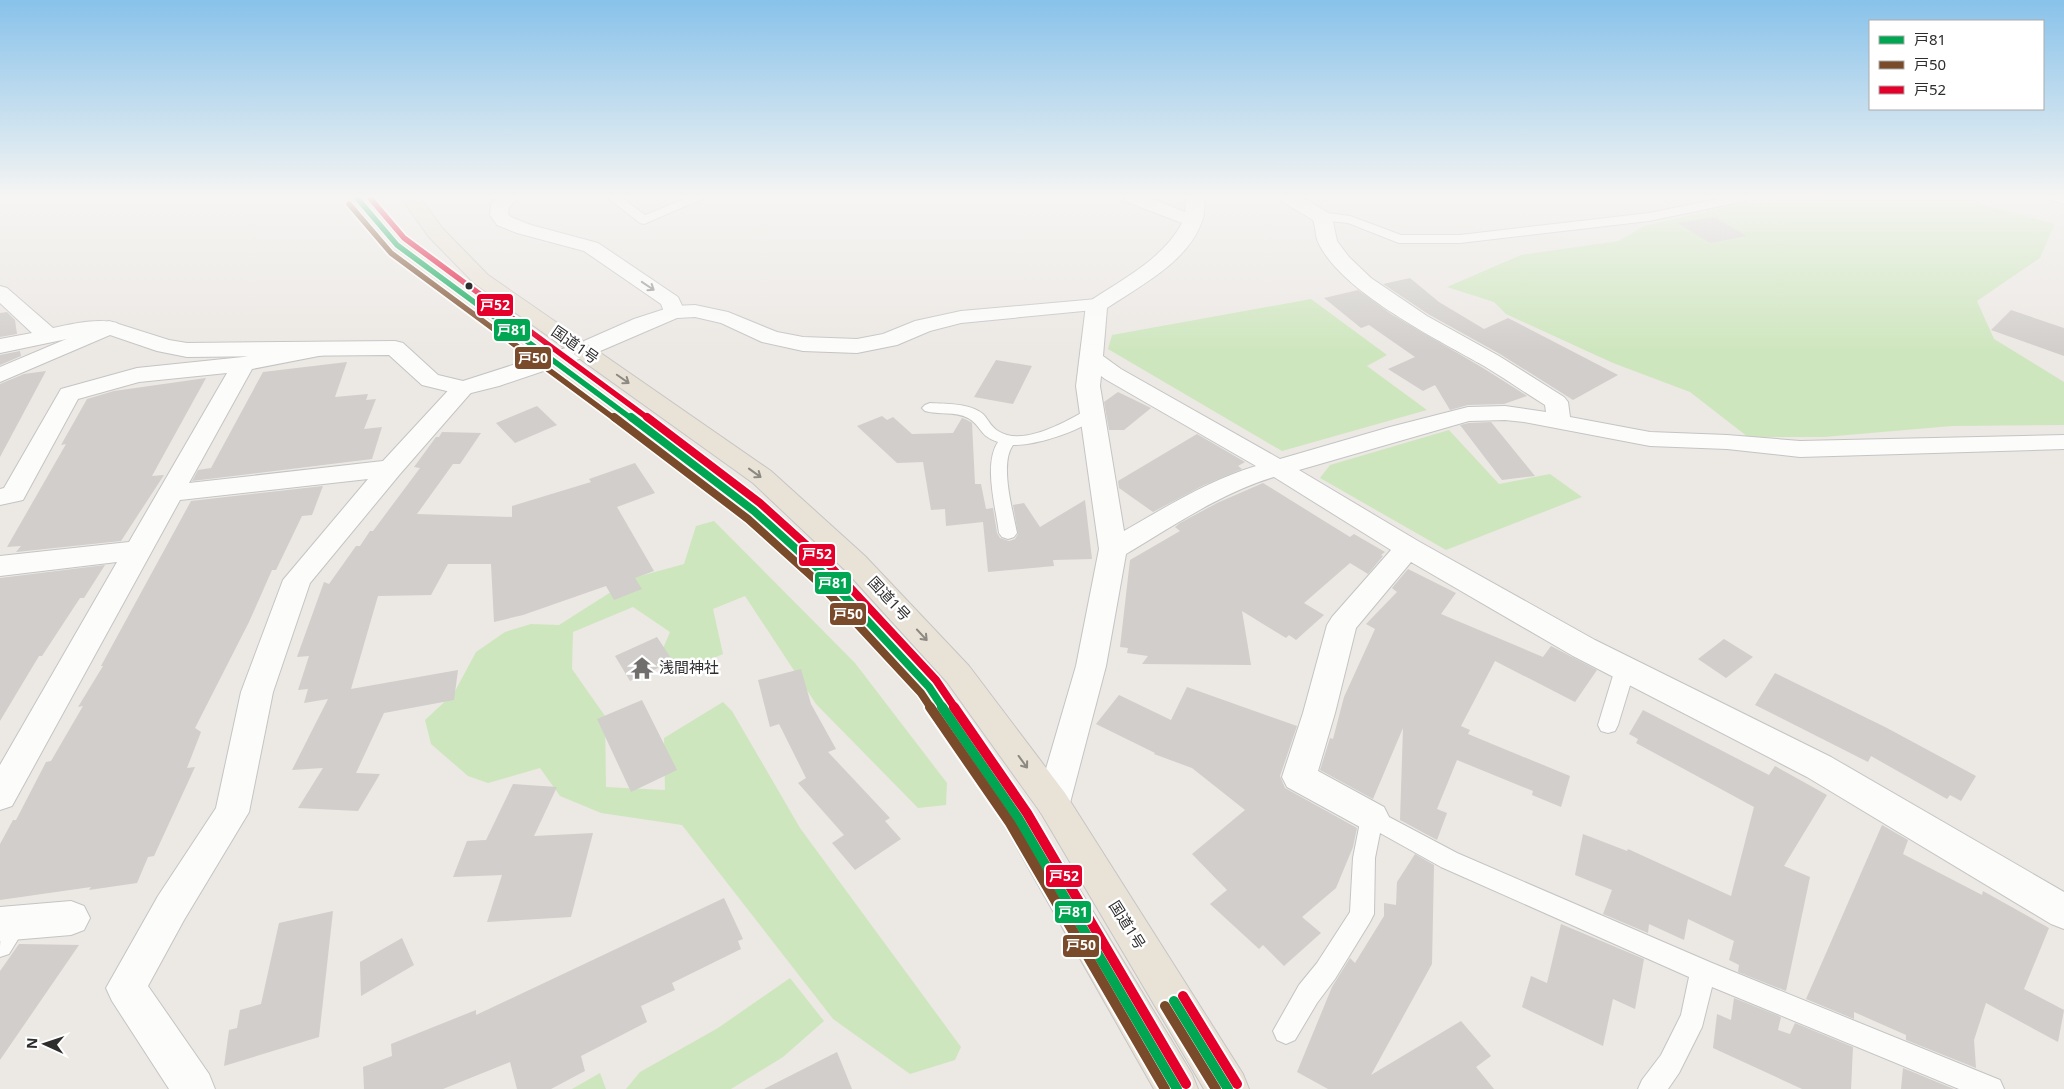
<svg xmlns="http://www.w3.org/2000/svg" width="2064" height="1089" viewBox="0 0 2064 1089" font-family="'Noto Sans','Noto Sans JP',sans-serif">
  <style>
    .green { fill: #cee6be }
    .building { fill: #d1cecb }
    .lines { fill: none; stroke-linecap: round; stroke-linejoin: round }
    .service-casing { stroke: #c5c4c5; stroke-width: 2 }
    .minor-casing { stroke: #c5c4c5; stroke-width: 2 }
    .tertiary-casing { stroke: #c5c4c5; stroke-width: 2 }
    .trunk-casing { stroke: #c6c5c4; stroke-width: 2 }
    .service { fill: #fcfcfb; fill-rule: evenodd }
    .minor { fill: #fcfcfb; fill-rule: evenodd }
    .tertiary { fill: #fcfcfb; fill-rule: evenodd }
    .trunk { fill: #e9e2d6; fill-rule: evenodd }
    .bus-1-far2-casing { stroke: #fff; stroke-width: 9 }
    .bus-1-far1-casing { stroke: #fff; stroke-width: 11 }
    .bus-1-casing { stroke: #fff; stroke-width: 14 }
    .bus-2-far2-casing { stroke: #fff; stroke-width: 9 }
    .bus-2-far1-casing { stroke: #fff; stroke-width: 11 }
    .bus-2-casing { stroke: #fff; stroke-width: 14 }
    .bus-3-far2-casing { stroke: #fff; stroke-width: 9 }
    .bus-3-far1-casing { stroke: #fff; stroke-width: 11 }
    .bus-3-casing { stroke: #fff; stroke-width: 14 }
    .bus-1-far2 { stroke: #00a651; stroke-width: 5.5 }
    .bus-1-far1 { stroke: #00a651; stroke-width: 8 }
    .bus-1 { stroke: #00a651; stroke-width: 10 }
    .bus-2-far2 { stroke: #7a4b2a; stroke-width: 5.5 }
    .bus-2-far1 { stroke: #7a4b2a; stroke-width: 8 }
    .bus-2 { stroke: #7a4b2a; stroke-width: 10 }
    .bus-3-far2 { stroke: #e4002b; stroke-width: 5.5 }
    .bus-3-far1 { stroke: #e4002b; stroke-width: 8 }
    .bus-3 { stroke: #e4002b; stroke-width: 10 }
    .oneway { stroke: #959594 }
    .oneway2 { stroke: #8c8882 }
    .bus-dot { fill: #2e2e2e; stroke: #fff; stroke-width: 2 }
    .labels { text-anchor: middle; stroke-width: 5; stroke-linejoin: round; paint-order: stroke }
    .street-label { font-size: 15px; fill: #2e2e2e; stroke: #fff }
    .poi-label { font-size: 15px; fill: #2e2e2e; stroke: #fff; text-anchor: start }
    .line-badge { stroke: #fff; stroke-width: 2 }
    .badge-label { font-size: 14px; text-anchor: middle; font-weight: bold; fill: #fff }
  </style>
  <rect width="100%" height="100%" fill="#ece8e4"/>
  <!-- green -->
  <path class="green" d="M1829 198H1958L2055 224 2040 258 1977 301 1994 339 2064 382V425L1952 426 1824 437H1748L1690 392 1613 363 1506 314 1494 302 1447 287 1521 255 1618 241 1644 226 1743 203 1830 201Z
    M1311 299 1387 355 1367 366 1427 410 1282 451 1108 349 1112 335Z
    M1449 430 1499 484 1550 474 1582 497 1446 550 1320 478 1330 465Z
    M714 521 855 663 947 783 946 805 918 808 816 704 745 596 713 609 723 654 686 670 667 669 661 653 670 632 633 607 573 632 572 669 605 716 606 787 665 790 664 738 723 702 732 711 800 828 961 1047 955 1060 910 1074 833 1019 682 825 601 813 560 796 540 768 488 783 468 776 431 744 425 720 454 693 476 652 505 632 531 624 559 625 633 578 684 564 696 526Z
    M790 978 824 1021 783 1057 731 1089H626L640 1072 718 1028Z
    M600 1073 606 1089H572Z"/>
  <!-- building -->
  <path class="building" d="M1714 217 1747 236 1710 243 1677 223Z
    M1410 278 1439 302 1484 329 1508 318 1618 375 1573 400 1500 354 1428 314 1383 284Z
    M1358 290 1391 314 1483 368 1527 396 1504 404 1468 405 1450 410 1435 385 1423 391 1388 369 1415 357 1369 325 1361 328 1324 298Z
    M2011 310 2064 328V356L1991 330Z
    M7 312 15 320 17 334 0 337V313Z
    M20 351 21 356 0 365V355Z
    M996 360 1032 366 1013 404 974 397Z
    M347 362 335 397 368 394 366 400 376 399 364 429 382 427 372 459 192 481 198 470 211 468 263 372Z
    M46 371 0 457V384L24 374Z
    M206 378 152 476 164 475 121 541 16 552 21 546 7 547 66 444 61 445 87 399 114 391Z
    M1118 392 1151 408 1124 430H1109L1104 402Z
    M537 406 557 425 515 443 496 423Z
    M882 416 887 420 893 417 912 434 953 433 962 418 967 420 972 423 975 484H981L986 509 993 508 997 533 1000 538 1009 541 1015 539 1018 534 1013 505 1024 503 1040 527 1085 500 1092 559 1053 560 1054 566 988 572 983 522 946 526 945 509 931 510 923 462 897 463 857 426Z
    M1491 422 1535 476 1502 480 1460 425 1469 423Z
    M442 432 481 433 460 464H453L417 514 512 517V506L591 482 589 479 635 463 655 493 617 507 654 571 635 578 642 589 614 600 606 586 523 615 494 622 491 564H448L431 595 378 596 351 689 458 670 454 700 384 713 356 773 380 774 358 811 298 808 323 768 292 770 328 699 304 703 308 689 298 690 309 656 297 657 324 582 329 584 356 546H360L370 531H373L420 468 414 467 436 437H439Z
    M1197 434 1245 462 1238 466 1242 469 1204 485 1153 512 1119 488 1118 481Z
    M1263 483 1350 537 1354 534 1385 552 1381 555 1383 556 1368 574 1350 563 1304 603 1324 615 1296 640 1289 635 1286 638 1242 611 1251 665 1142 664 1148 656 1127 653 1128 648 1120 647 1130 560 1180 531 1175 527 1180 523 1217 503Z
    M323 486 312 515 302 516 276 570H272L249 622 195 728 201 732 187 768 195 767 154 856 148 857 137 883 89 890 91 887 0 900V844L13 820H16L46 762 51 761 83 706 78 707 103 666H101L191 501Z
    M105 565 84 598H80L42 656H39L0 721V578Z
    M1408 569 1456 593 1441 614 1543 657 1551 646 1597 670 1575 702 1495 661 1461 726 1470 730 1468 734 1570 776 1561 807 1532 795 1533 791 1457 760 1437 809 1447 813 1437 840 1400 820 1403 728 1373 799 1320 770 1330 738 1333 739 1344 697 1375 629 1366 624 1397 592 1392 588Z
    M657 637 673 661 630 681 615 656Z
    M1724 639 1753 657 1726 678 1698 659Z
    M801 669 811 704 836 749 828 752 890 818 885 821 901 839 855 870 832 843 844 835 798 783 806 778 779 724 770 727 758 680Z
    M1775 673 1887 728 1976 776 1961 801 1950 795 1947 799 1871 756 1868 762 1755 705Z
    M1187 687 1297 726 1280 776 1285 788 1357 828 1353 847 1336 888 1302 917 1321 933 1284 966 1263 945 1259 949 1210 904 1227 890 1192 854 1245 810 1192 768 1154 754 1155 753 1096 724 1119 695 1171 720Z
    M642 700 677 770 631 792 597 719Z
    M1643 710 1769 775 1775 766 1827 795 1784 866 1810 877 1786 991 1738 972 1739 965 1729 960 1734 941 1688 919 1684 940 1649 924 1648 933 1603 914 1612 890 1575 875 1583 834 1627 851 1628 849 1731 896 1754 807 1636 743 1638 739 1629 734Z
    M513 784 557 787 534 836 593 833 571 917 487 922 502 875 453 877 467 841 486 840Z
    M1882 825 1908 840 1903 854 1982 895 1983 891 2049 928 2024 989 2064 1010 2058 1042 1986 1003 1974 1040 1976 1068 1906 1040V1035L1854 1012V1019L1806 999Z
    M1415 854 1434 865 1432 964 1371 1075 1461 1021 1491 1056 1476 1067 1494 1089H1328L1297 1072 1332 987 1350 958 1355 963 1384 916V903L1396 905 1397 882Z
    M724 898 743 939 738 941 741 949 672 983 675 990 641 1006 647 1022 581 1056 585 1071 551 1089H517L510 1062 443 1089H364L363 1067 392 1056 391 1044 476 1010V1015Z
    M333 911 319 1037 224 1066 229 1030 237 1028 240 1010 261 1004 279 923Z
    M1561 924 1644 959 1635 1009 1613 999 1603 1046 1522 1007 1531 976 1547 983Z
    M402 938 414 965 361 996 360 962Z
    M19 944 79 945 0 1060V971Z
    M1734 998 1781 1017 1778 1030 1790 1034 1795 1023 1853 1047 1851 1089H1802L1713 1048 1717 1014 1731 1020Z
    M837 1052 852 1089H764Z
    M1903 1068 1954 1089H1901Z"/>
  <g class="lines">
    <defs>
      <path id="service" d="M608 198H622L645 215 687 198H704L644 224 640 223Z
        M1723 198H1751L1745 201 1649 221 1460 243H1399L1348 223 1320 220 1314 216 1320 212 1350 216 1401 235H1460L1649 213Z
        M2050 198H2064V204L2052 200Z
        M930 403C946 404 970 403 983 414 988 419 991 427 998 431 1022 447 1066 422 1088 409H1098L1101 412C1088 430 1034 446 1013 445 999 464 1013 511 1017 533L1014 537 1008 539 1002 537 999 533C996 508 983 464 998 442 979 436 982 426 968 418 955 411 939 415 925 411L922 408 925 405Z
        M1625 662 1632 664 1635 669 1618 725 1615 731 1608 733 1601 731 1598 725 1615 669 1618 664Z
        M1372 808 1457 853 1712 963 2000 1080 2004 1089H1959L1712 987 1702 1027 1679 1073 1668 1089H1638L1642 1080 1661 1055 1681 1015 1689 977 1441 867 1380 833 1375 858 1374 914 1370 922 1335 979 1317 1003 1295 1040 1286 1044 1277 1040 1273 1031 1299 985 1317 963 1350 912 1353 858 1361 817 1364 810Z
        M16 912 24 915 28 923 9 954 0 957C0 939 0 920 16 912Z"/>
      <path id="minor" d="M497 198H518L509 207 508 214 511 217 531 225 598 243 678 297 685 312 682 317 674 318 666 317 661 304 584 251 517 233 497 225 490 215 491 205Z
        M1124 198H1150L1185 212 1187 198H1205C1204 206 1205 214 1202 221 1188 262 1141 285 1107 308L1103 356 1121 369 1280 459 1390 427 1468 407 1505 406 1546 412 1545 405C1524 392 1504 378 1484 366 1437 339 1341 292 1318 242 1315 235 1316 227 1313 220L1283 202 1280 198H1303L1327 212 1333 222 1337 241 1349 257 1371 278 1427 316 1499 356 1564 397 1568 402 1570 417 1650 432 1727 435 1800 441 2064 435V449L1800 457 1727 449 1650 446 1524 422 1505 420 1469 421 1299 470 1418 541 1595 640 1831 757 2064 892V929L2051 924 1807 777 1573 656 1411 562 1356 628 1335 713 1318 771 1384 807 1389 817 1384 827 1372 832 1360 827 1287 787 1282 777 1303 713 1327 625 1332 617 1391 550 1274 477C1221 493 1173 526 1126 554L1106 666 1070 803 1065 813 1053 817 1041 813 1036 803 1076 666 1099 549 1076 386 1086 305 1090 301C1123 279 1163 259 1182 223L1127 202ZM1101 376 1105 379 1256 466C1209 480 1166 507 1124 531L1100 386Z
        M0 286 7 288 53 328C74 324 95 318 117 323L120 328 117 333 86 335 0 353V339L32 333 0 303Z
        M321 342 329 344 332 349 329 354 252 369 189 483 383 461 455 383 463 381 471 383 475 388 400 474 310 583 273 692 249 812 184 920 148 986 209 1074 215 1089H169L112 1001 106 988 158 896 216 808 241 692 283 580 368 479 180 500 12 806 0 810V765L117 562 0 576V556L129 542 227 373 139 382 78 399 23 500 0 505V489L4 488 61 389 137 368 243 357Z
        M71 901 84 906 90 918 84 930 71 935 0 941V907Z"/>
      <path id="tertiary" d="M1097 299 1104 301 1108 305 1104 309 961 323 930 331 897 345 857 353 803 351 762 342 721 323 695 317 677 318 591 355 499 386 463 395 422 385 389 355 187 357 157 351 110 335 0 382V367L109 321 169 340 187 343 395 341 403 343 438 375 463 381 575 345 634 319 674 306 695 305 728 312 777 332 803 337 857 339 883 334 915 321 961 311Z"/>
      <path id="trunk" d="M348 198H367L404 241 492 306 707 461 763 505 835 568 940 679 1030 808 1192 1074 1198 1089H1154L1006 828 918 695 815 582 745 517 689 473 390 249Z
        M401 198H420L443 229 488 275 771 471 865 556 969 666 1065 793 1243 1074 1249 1089H1204L1041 813 947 682 845 570 753 483 474 283 429 237Z"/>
    </defs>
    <!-- service casing -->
    <use href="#service" class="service-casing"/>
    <!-- minor casing -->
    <use href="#minor" class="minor-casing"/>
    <!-- tertiary casing -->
    <use href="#tertiary" class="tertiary-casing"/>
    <!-- trunk casing -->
    <use href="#trunk" class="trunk-casing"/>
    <!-- service -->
    <use href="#service" class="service"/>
    <!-- minor -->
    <use href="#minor" class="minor"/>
    <!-- tertiary -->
    <use href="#tertiary" class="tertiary"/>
    <!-- trunk -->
    <use href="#trunk" class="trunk"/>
    <defs>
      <path id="bus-1-far2" d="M357 198 397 245 632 419"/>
      <path id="bus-1-far1" d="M631 417 754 511 825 575 929 687 943 708"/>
      <path id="bus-1" d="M942 707 1018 818 1177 1089
        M1174 1001 1228 1089"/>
      <path id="bus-2-far2" d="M349 204 391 253 615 419"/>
      <path id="bus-2-far1" d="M614 417 748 519 818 582 921 693 931 708"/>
      <path id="bus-2" d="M930 707 1010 823 1165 1089
        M1165 1006 1216 1089"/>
      <path id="bus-3-far2" d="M370 198 404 238 649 419"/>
      <path id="bus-3-far1" d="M647 417 760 503 832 568 936 680 955 708"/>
      <path id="bus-3" d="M954 707 1027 813 1186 1084
        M1183 996 1237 1084"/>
    </defs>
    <!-- bus-1-far2 casing -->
    <use href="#bus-1-far2" class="bus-1-far2-casing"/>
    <!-- bus-1-far1 casing -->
    <use href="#bus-1-far1" class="bus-1-far1-casing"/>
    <!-- bus-1 casing -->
    <use href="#bus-1" class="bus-1-casing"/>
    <!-- bus-2-far2 casing -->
    <use href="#bus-2-far2" class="bus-2-far2-casing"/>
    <!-- bus-2-far1 casing -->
    <use href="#bus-2-far1" class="bus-2-far1-casing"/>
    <!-- bus-2 casing -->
    <use href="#bus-2" class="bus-2-casing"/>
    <!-- bus-3-far2 casing -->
    <use href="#bus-3-far2" class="bus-3-far2-casing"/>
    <!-- bus-3-far1 casing -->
    <use href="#bus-3-far1" class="bus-3-far1-casing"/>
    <!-- bus-3 casing -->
    <use href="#bus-3" class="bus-3-casing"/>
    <!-- bus-1-far2 -->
    <use href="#bus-1-far2" class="bus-1-far2"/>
    <!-- bus-1-far1 -->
    <use href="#bus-1-far1" class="bus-1-far1"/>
    <!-- bus-1 -->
    <use href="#bus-1" class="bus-1"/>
    <!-- bus-2-far2 -->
    <use href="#bus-2-far2" class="bus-2-far2"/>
    <!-- bus-2-far1 -->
    <use href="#bus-2-far1" class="bus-2-far1"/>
    <!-- bus-2 -->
    <use href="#bus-2" class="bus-2"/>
    <!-- bus-3-far2 -->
    <use href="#bus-3-far2" class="bus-3-far2"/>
    <!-- bus-3-far1 -->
    <use href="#bus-3-far1" class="bus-3-far1"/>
    <!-- bus-3 -->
    <use href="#bus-3" class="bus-3"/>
  </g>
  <!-- one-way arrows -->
  <defs><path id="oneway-shaft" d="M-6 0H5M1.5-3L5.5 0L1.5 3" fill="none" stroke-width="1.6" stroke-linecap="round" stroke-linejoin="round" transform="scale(1.25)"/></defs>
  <use class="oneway" href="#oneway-shaft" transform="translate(648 286) rotate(34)"/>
  <g class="oneway2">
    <use href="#oneway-shaft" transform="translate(623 379) rotate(35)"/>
    <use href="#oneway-shaft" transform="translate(755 473) rotate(36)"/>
    <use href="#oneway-shaft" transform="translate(922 635) rotate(47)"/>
    <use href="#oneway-shaft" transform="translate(1023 762) rotate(54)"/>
  </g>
  <!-- sky -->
  <linearGradient id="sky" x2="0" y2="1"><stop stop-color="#88c2ea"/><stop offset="0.56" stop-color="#f6f5f3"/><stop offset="1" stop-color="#f6f5f3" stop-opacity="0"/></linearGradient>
  <rect width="2064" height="351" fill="url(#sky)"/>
  <!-- icons -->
  <defs>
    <symbol id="temple-bare" viewBox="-9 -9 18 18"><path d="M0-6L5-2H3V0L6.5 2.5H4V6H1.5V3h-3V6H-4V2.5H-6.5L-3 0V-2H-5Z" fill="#706f6e" stroke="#fff" stroke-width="2.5" paint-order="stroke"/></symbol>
  </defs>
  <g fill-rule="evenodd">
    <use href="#temple-bare" x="626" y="652" width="32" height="32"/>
  </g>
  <!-- markers -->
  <circle class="bus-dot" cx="469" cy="286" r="4.5"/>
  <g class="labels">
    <!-- street labels -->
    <g class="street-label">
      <text transform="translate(575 345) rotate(35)" y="5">国道1号</text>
      <text transform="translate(889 599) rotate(47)" y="5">国道1号</text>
      <text transform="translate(1127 925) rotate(58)" y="5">国道1号</text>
    </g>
    <!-- poi labels -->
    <g class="poi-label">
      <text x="659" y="673">浅間神社</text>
    </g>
  </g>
  <g class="line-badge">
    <rect x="476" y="293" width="38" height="24" rx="5" fill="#e4002b"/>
    <rect x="493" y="318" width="38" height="24" rx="5" fill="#00a651"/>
    <rect x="514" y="346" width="38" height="24" rx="5" fill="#7a4b2a"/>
    <rect x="798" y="543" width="38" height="24" rx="5" fill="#e4002b"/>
    <rect x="814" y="571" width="38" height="24" rx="5" fill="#00a651"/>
    <rect x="829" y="602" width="38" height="24" rx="5" fill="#7a4b2a"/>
    <rect x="1045" y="864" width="38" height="24" rx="5" fill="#e4002b"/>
    <rect x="1054" y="900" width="38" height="24" rx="5" fill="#00a651"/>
    <rect x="1062" y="934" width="38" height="24" rx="5" fill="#7a4b2a"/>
  </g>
  <g class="badge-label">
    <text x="495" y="310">戸52</text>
    <text x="512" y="335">戸81</text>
    <text x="533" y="363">戸50</text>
    <text x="817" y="559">戸52</text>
    <text x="833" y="588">戸81</text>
    <text x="848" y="619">戸50</text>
    <text x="1064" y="881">戸52</text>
    <text x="1073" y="917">戸81</text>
    <text x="1081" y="950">戸50</text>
  </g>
  <!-- legend -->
  <rect x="1869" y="20" width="175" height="90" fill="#ffffff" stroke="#ababab"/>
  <rect x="1879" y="36" width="25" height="8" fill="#00a651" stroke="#ababab"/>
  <text x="1914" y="45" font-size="15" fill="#2e2e2e">戸81</text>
  <rect x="1879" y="61" width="25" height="8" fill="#7a4b2a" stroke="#ababab"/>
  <text x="1914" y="70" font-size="15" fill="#2e2e2e">戸50</text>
  <rect x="1879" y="86" width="25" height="8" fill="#e4002b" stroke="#ababab"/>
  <text x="1914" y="95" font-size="15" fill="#2e2e2e">戸52</text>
  <!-- north arrow -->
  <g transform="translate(45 1044) rotate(273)" stroke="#ffffff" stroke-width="4" paint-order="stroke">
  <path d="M0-4L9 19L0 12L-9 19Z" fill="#2e2e2e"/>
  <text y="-8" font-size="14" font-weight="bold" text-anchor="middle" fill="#2e2e2e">N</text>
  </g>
</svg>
